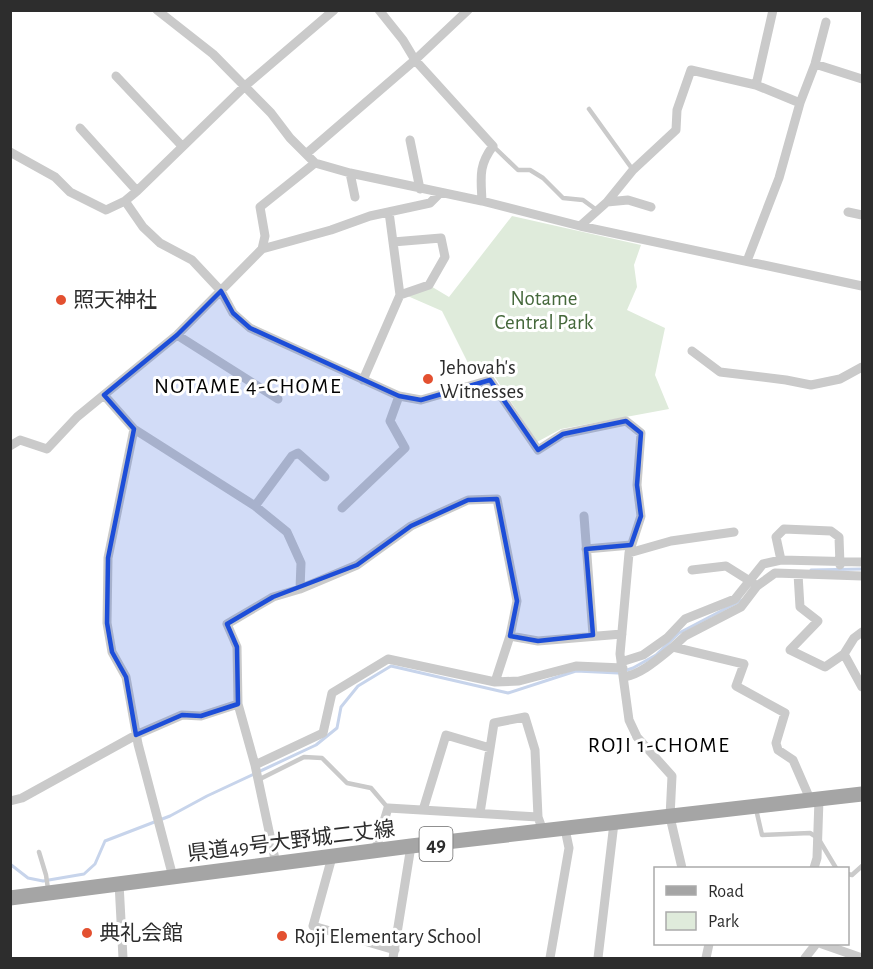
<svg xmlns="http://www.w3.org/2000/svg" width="873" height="969" viewBox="0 0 873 969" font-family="'Alegreya Sans','Noto Sans JP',sans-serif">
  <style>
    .green { fill: #dfebdb }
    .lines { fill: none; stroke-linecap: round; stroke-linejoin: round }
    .stream { stroke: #c7d4eb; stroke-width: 3 }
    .lane { stroke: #cacaca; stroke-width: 4.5 }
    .street { stroke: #cacaca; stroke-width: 9 }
    .primary { stroke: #a5a5a5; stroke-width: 15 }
    .marked { fill: #1d4ed8; fill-opacity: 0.2; stroke: #1d4ed8; stroke-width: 4.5; stroke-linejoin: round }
    .poi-dot { fill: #e35030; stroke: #fff; stroke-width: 2 }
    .labels { text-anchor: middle; stroke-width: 6; stroke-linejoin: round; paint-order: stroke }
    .shield { fill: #fff; stroke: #6c6c6c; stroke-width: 1.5 }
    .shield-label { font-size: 20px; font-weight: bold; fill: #2d2d2d }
    .park-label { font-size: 21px; fill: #45683b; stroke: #fff }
    .poi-label { font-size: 21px; fill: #2d2d2d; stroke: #fff; text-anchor: start }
    .street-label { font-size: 21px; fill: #2d2d2d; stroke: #fff }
    .neighbourhood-label { font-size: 22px; letter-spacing: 1.5px; fill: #000; stroke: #fff }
  </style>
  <rect width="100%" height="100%" fill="#fff"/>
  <!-- green -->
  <path class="green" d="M512 216 641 245 634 265 637 287 627 310 665 328 655 375 669 409 561 429 537 442 493 374 474 375 442 311 403 294 429 285 449 297Z"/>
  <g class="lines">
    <!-- stream -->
    <path class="stream" d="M811 570 862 569
      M10 864 28 878 43 881 84 874 95 864 105 841 170 816 207 796 316 745 337 728 341 707 358 686 391 666 508 693 576 671 618 673 633 668 656 655 679 633 742 600"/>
    <!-- lane -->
    <path class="lane" d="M589 109 633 170
      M493 146 518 170H530L543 178 563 198 583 200 598 211
      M258 780 304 757 322 758 347 783 371 788 388 808
      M756 809 762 835 810 833 818 838 836 868
      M39 852 46 875 48 889
      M848 874 852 875 862 866"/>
    <!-- street -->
    <path class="street" d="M157 10 213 54 271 113 290 138 315 163 350 173 482 201 580 226 862 286
      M379 10 403 40 415 60 493 146C478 166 481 178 482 201
      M815 64 862 79
      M116 76 182 146
      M800 103 815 64 826 22
      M80 128 137 191
      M410 140 420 189
      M10 152 55 177 70 192 106 210 125 201 137 191 245 86 334 10
      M306 154 415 60 468 10
      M350 173 355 197
      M125 201 143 227 160 243 192 260 221 291 233 313 250 328 399 396 421 400 490 380 538 450 563 434 626 421 641 433 637 485 641 516 629 553 620 654 629 720 637 737 672 776 670 817 682 868
      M607 202 628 200 651 207
      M848 212 862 215
      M580 226 607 202 633 170 676 130 677 110 691 70 756 85
      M393 242 441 238 445 257 429 285 400 295
      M262 249 265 236 260 207 315 163
      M747 261 779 178 800 103 756 85 773 10
      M177 335 278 399
      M692 351 720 372 786 380 811 385 840 379 862 367
      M363 380 400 295 389 212
      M104 395 134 429 255 506 287 532 301 563 300 589 357 565 411 526 468 500 497 499 517 601 510 636 495 682 388 659 332 693 323 733 255 765 276 864
      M134 429 108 558 107 623 112 652 126 677 138 744 173 877
      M10 446 20 440 47 449 77 417 177 335 262 249 331 230 370 216 430 203 440 193
      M255 506 292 456 298 453 325 477
      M342 508 405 448 390 421 399 396
      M584 516 593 635
      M586 549 631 545
      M629 553 671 541 734 532
      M781 560 776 537 784 529 831 531 839 537 840 565
      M692 570 726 566 753 583
      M798 574 800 607 818 621 790 650 825 667 844 654
      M862 632 854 638 844 654 862 687
      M510 636 538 641 622 634
      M673 647 685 636 741 607 757 586 775 573 862 576
      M621 662 643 655 667 638 685 619 735 599 763 564 781 560 862 562
      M624 677C642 674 659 658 673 647L744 664 736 686 785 713 776 743 778 750 793 760 810 799
      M495 682 519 681 576 666 623 668
      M255 765 238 704 237 647 227 624 273 597 300 589
      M10 801 22 798 136 735 182 715 201 716 238 704
      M423 810 446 735 490 748
      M480 813 494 723 525 717 535 750 538 817 543 831
      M375 851 388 808 538 817
      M332 857 313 926 395 950
      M814 868 817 858 819 799
      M119 883 123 958
      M822 944 862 958
      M393 958 411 846
      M550 958 569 848 565 829
      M598 958 614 823
      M706 958 709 944
      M805 958 816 944"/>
    <!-- primary -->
    <path class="primary" d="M10 898 411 846 862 794"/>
  </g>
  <!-- marked area -->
  <path class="marked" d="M221 291 233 313 250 328 399 396 421 400 490 380 538 450 563 434 626 421 641 433 637 485 641 516 631 545 586 549 593 635 538 641 510 636 517 601 497 499 468 500 411 526 357 565 273 597 227 624 237 647 238 704 201 716 182 715 136 735 126 677 112 652 107 623 108 558 134 429 104 395 177 335Z"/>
  <!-- markers -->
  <g class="poi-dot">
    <circle cx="61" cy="300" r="6"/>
    <circle cx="428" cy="379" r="6"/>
    <circle cx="87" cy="933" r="6"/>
    <circle cx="282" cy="936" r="6"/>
  </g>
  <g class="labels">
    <!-- shield labels -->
    <rect class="shield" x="419.5" y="827" width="33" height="34" rx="4.5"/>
    <g class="shield-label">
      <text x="436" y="851">49</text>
    </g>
    <!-- park labels -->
    <g class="park-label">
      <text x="544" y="305">Notame<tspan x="544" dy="24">Central Park</tspan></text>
    </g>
    <!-- poi labels -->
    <g class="poi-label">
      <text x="73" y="307">照天神社</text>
      <text x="440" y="374">Jehovah's<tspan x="440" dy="24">Witnesses</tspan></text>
      <text x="99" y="940">典礼会館</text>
      <text x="294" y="943">Roji Elementary School</text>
    </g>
    <!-- street labels -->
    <g class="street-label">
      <text transform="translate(291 841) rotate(-7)" y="7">県道49号大野城二丈線</text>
    </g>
    <!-- neighbourhood labels -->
    <g class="neighbourhood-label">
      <text x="248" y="393">NOTAME 4-CHOME</text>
      <text x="659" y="752">ROJI 1-CHOME</text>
    </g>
  </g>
  <!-- border -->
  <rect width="873" height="969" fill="none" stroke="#2d2d2d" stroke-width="24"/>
  <!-- legend -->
  <rect x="654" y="867" width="195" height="78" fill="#ffffff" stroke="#ababab" stroke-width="1.5"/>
  <rect x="666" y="886" width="30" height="9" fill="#a5a5a5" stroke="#ababab" stroke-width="1.5"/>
  <text x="708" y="897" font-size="18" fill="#2d2d2d">Road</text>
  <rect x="666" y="912" width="30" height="18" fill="#dfebdb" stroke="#ababab" stroke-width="1.5"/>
  <text x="708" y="927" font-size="18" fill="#2d2d2d">Park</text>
</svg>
